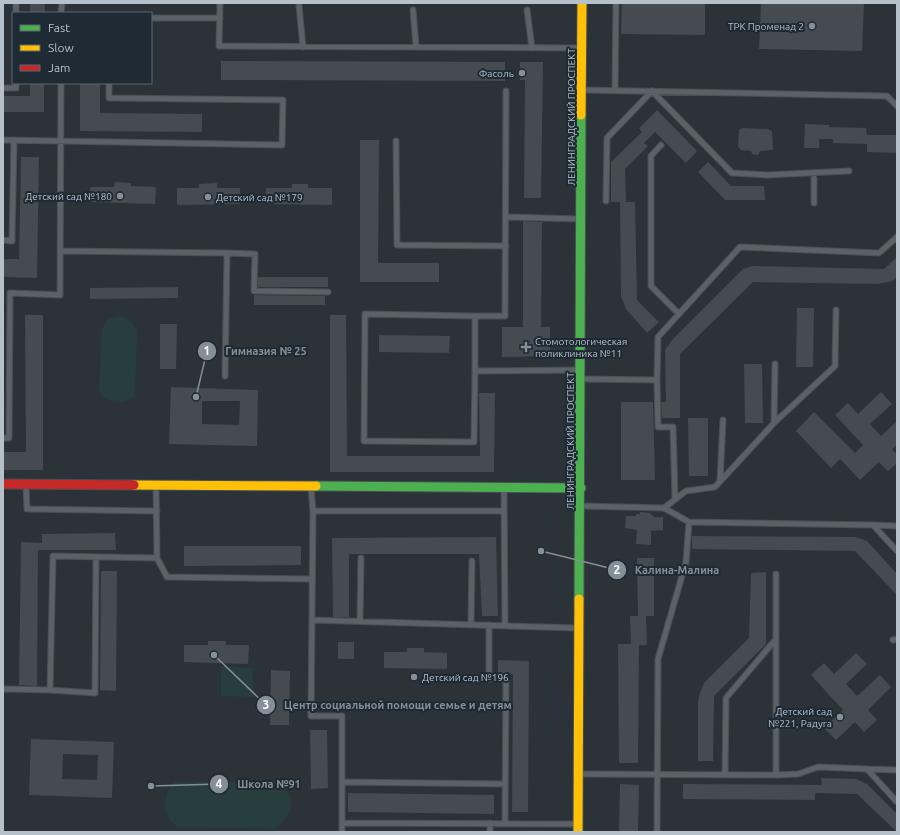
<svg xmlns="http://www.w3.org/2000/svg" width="900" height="835" viewBox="0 0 900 835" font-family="Ubuntu,sans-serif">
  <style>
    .green { fill: #283e3e }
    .building { fill: #454b50; fill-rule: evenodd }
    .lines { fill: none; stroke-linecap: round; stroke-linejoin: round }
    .lane-casing { stroke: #494f53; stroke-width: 7 }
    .fast-casing { stroke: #494f53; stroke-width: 11 }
    .slow-casing { stroke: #494f53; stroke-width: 11 }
    .jam-casing { stroke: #494f53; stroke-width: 11 }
    .lane { stroke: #5b6167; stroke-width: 5 }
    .fast { stroke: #4caf50; stroke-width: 9 }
    .slow { stroke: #ffc107; stroke-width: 9 }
    .jam { stroke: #c62828; stroke-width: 9 }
    .poi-dot { fill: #858f97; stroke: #1e2a34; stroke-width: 1.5 }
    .labels { text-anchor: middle; stroke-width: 4; stroke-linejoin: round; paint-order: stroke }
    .poi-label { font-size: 10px; fill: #b6c0c9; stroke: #1e2a34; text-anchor: end }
    .street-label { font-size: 10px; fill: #b6c0c9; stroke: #1e2a34 }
    .leader { fill: none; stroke: #858f97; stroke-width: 1.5 }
    .callout-dot { fill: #858f97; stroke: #1e2a34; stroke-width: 1.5 }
    .mark-label { font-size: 12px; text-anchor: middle; font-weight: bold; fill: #fff }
    .callout-label { font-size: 11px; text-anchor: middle; font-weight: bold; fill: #858f97; stroke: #1e2a34; stroke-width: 4; stroke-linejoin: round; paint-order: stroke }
  </style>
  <rect width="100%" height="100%" fill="#2b3339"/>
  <!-- green -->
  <path class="green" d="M119 316C129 319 134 322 137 332L135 395C123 407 109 403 99 392L102 329 107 320Z
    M221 667 252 668 254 697 221 696Z
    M175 782H275C300 795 293 816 274 829L178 827C161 816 161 796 175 782Z"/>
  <!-- building -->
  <path class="building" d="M30 3H45V13H30Z
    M622 3H705V35L621 34Z
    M761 3H864L862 51 759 49Z
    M221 61 505 62V81L221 80Z
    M520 62H543L541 198H524L525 80H520Z
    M30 83H44V112H3V96H30Z
    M80 83H100V113L202 114V132L80 131Z
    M657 110 697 151 686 163 655 132 644 143 648 146 625 169 626 202H635L637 300 659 322 647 333 626 309 621 296 620 202H611V162L642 132 639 128Z
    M805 124 829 125V127L866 128 867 135H897V153L867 152V144L833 143V139H819V148H804Z
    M743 128 767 129 772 131 773 150 760 151 758 155 752 154 751 151 741 150 738 147 739 130Z
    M360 140H379L378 263H439V282H360Z
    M21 157H39L37 278 3 277V259H19Z
    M708 162 731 186H764L765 200H725L698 172Z
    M115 182 131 183V186L156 187 155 204 90 202V187H114Z
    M217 183V188H240V204L177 205V188H199V184Z
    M292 184H308V188H332V205L266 204V188H292Z
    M523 221 542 222 541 327H550V356L502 357V327H523Z
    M897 257V277L892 281 878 284 753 282 680 354V418H662L661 402H666L665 350 673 339 743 269 753 266 884 269Z
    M258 277H328V287H258Z
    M178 287V298L90 299V288Z
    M254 295 325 296V305H254Z
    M797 308H814L813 367H796Z
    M25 315H43V470H3V452H26Z
    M330 315H346L347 456H480L479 393H495L494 472H330Z
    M160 324H177L176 369H160Z
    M379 335 450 336 449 353 379 352Z
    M744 364H762L763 423H745Z
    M171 387 258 390 257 446 169 444ZM202 401H240L239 425 202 424Z
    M881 392 892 404 870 424 881 436 897 421V445L892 449 897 455V463L888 471 879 462 860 480 840 459 831 468 796 431 814 412 855 453 863 445 835 415 848 403 858 414Z
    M621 402H653L655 480H621Z
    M688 418H708V476H689Z
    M640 512 650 513 654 517H663V530L651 531V545L636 544 637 530 625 528 626 516H636V514H640Z
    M115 533 116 550H38L37 686 19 685 21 542 42 543V534Z
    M692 536 855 537 867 541 897 574V595L855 551 692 549Z
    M496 537 498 616H482L479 554H349V617H333L332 538Z
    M184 546H301V565L184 566Z
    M637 558H654V616H646L647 645H639L638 763H619L618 644H631L630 616H638Z
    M101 571H117L116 691 100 690Z
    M766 572V644L714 696 713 761H698V701L700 693 704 683 749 638 751 573Z
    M208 641H226V645H249L248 664 184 662V645H208Z
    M338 642H354V659H338Z
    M407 648H424V652L447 653V669L384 668V652H407Z
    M856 653 867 664 846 684 857 696 880 675 891 687 868 710 877 720 864 732 855 722 836 740 824 728 843 710 811 675 824 663 834 674Z
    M498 660 529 661 528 812H512L513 674H498Z
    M271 670 290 671 289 725H270Z
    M310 730H327L328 788 311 789Z
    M31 739 114 742 112 798 29 795ZM63 754 98 755 97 780 62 779Z
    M821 778 856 779 867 784 897 814V832L857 794 815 793V800L683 799V784L822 785Z
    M620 784 639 785 638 832H619Z
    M348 793 494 795V814L348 812Z"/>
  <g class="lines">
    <defs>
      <path id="lane" d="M220 3 219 46 580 48
        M299 6 303 47
        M413 10 416 46
        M527 10 532 48
        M16 13V3
        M61 13 62 3
        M151 18H220
        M3 88H16V83
        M582 90 887 96 897 106
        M615 90 616 3
        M506 91 505 316H475V371L579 370
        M3 140 282 145 283 100 109 98V83
        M396 141 397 245 506 246
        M661 145 651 156V286L679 314
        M814 173V203
        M606 201 607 138 652 91 732 173 767 175 849 171
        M507 217 580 219
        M3 240 12 241 14 140
        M60 251 227 253 225 376
        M227 253 255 254 254 291 328 292
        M475 316 365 314 364 441 474 442 475 371
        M582 379 657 380 658 337 740 247 879 253 897 237
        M657 380 658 427H673L675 498
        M774 423 775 364
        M3 438H9L10 293 60 295 61 83
        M720 481 723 420
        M26 485 27 509 157 511
        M156 486 157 558 167 577 312 579
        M311 488 313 511 311 716H342V832
        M504 489 505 626
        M581 506 664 508 689 522 873 525 897 551
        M664 508 686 491 715 487 774 423 835 366 836 310
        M313 511H504
        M873 525 897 526
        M776 574V775
        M312 620 577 628
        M360 621 361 558
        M471 624 472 561
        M489 625V679H506L505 823
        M893 640 897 639
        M3 689 50 690 53 556 157 558
        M50 690 95 693 96 557
        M867 769 897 770
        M580 774 776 775 798 774 818 767 867 769 897 802
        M725 775 726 698 776 639
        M342 782 505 784
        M342 823 577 824
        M490 832V823
        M657 832 658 659 686 562 689 522"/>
      <path id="fast" d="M316 486 581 488
        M579 599 581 115"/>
      <path id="slow" d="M581 115 582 3
        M134 485 316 486
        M578 832 579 599"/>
      <path id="jam" d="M3 484 134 485"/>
    </defs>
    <!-- lane casing -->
    <use href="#lane" class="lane-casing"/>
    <!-- fast casing -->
    <use href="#fast" class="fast-casing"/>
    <!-- slow casing -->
    <use href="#slow" class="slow-casing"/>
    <!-- jam casing -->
    <use href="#jam" class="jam-casing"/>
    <!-- lane -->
    <use href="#lane" class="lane"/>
    <!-- fast -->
    <use href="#fast" class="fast"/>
    <!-- slow -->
    <use href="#slow" class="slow"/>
    <!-- jam -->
    <use href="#jam" class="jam"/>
  </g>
  <!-- markers -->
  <g class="poi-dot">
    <circle cx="812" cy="26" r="4"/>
    <circle cx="522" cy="73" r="4"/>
    <circle cx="120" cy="196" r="4"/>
    <circle cx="208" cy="197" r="4"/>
    <path d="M524 341h4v4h4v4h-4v4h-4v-4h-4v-4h4z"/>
    <circle cx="414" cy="677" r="4"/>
    <circle cx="840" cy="717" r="4"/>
  </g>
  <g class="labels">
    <!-- poi labels -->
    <g class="poi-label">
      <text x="804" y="30">ТРК Променад 2</text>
      <text x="514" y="77">Фасоль</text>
      <text x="112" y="200">Детский сад №180</text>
      <text x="216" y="201" text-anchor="start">Детский сад №179</text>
      <text x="535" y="345" text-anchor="start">Стомотологическая<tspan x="535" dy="12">поликлиника №11</tspan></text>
      <text x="422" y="681" text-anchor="start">Детский сад №196</text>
      <text x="832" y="715">Детский сад<tspan x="832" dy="12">№221, Радуга</tspan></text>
    </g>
    <!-- street labels -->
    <g class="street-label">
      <text transform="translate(571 117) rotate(-90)" y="4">ЛЕНИНГРАДСКИЙ ПРОСПЕКТ</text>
      <text transform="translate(570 441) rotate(-90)" y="4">ЛЕНИНГРАДСКИЙ ПРОСПЕКТ</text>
    </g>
  </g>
  <!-- callouts -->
  <path class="leader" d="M196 397L207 351M541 551L617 570M214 655L266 705M151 786L219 784"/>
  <g class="callout-dot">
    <circle cx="196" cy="397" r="4"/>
    <circle cx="541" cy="551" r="4"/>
    <circle cx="214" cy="655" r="4"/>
    <circle cx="151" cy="786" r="4"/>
    <circle cx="207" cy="351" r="10"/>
    <circle cx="617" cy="570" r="10"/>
    <circle cx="266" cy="705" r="10"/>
    <circle cx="219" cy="784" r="10"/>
  </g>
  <g class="mark-label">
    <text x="207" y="355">1</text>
    <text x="617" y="574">2</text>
    <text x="266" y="709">3</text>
    <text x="219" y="788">4</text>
  </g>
  <g class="callout-label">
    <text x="266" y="355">Гимназия № 25</text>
    <text x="677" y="574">Калина-Малина</text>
    <text x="398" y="709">Центр социальной помощи семье и детям</text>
    <text x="269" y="788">Школа №91</text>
  </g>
  <!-- border -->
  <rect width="900" height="835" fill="none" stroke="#b6c0c9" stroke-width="8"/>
  <!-- legend -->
  <rect x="12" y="12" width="140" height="72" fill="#1e2a34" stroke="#5b6670"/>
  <rect x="20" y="25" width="20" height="6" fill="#4caf50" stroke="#5b6670"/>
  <text x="48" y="32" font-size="12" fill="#b6c0c9">Fast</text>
  <rect x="20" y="45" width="20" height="6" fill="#ffc107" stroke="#5b6670"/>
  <text x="48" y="52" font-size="12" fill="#b6c0c9">Slow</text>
  <rect x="20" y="65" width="20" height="6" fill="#c62828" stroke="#5b6670"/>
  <text x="48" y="72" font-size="12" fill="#b6c0c9">Jam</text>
</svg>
